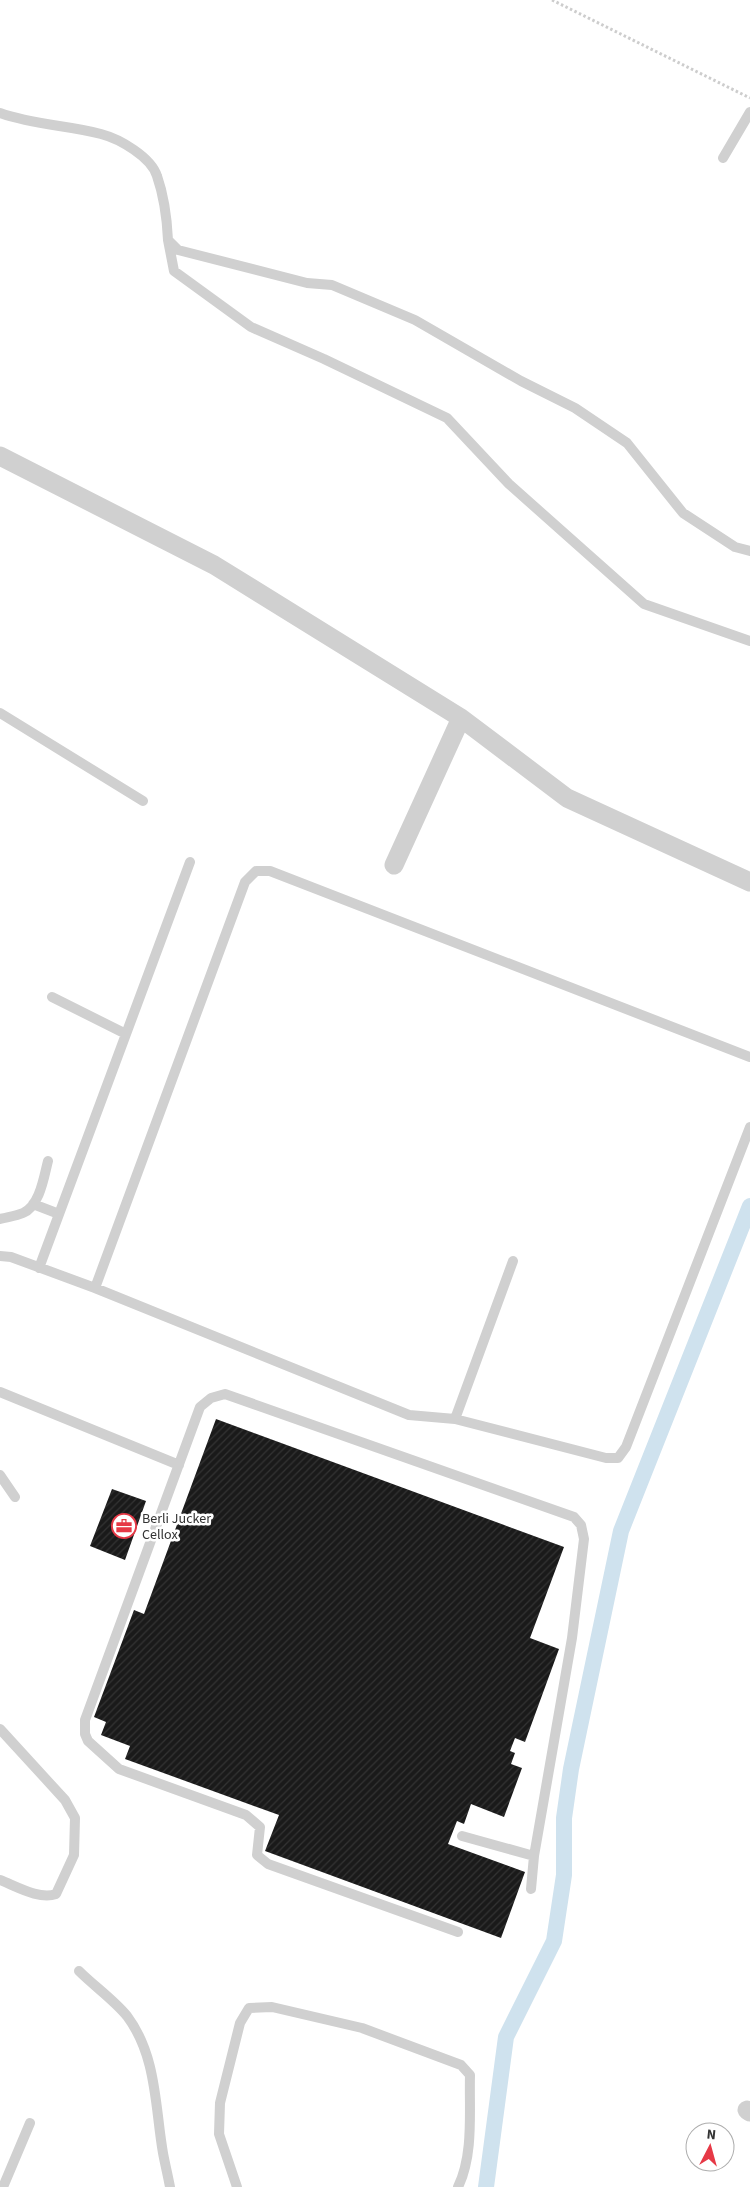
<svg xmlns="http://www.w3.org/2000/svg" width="750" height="2187" viewBox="0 0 750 2187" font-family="'Source Sans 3',sans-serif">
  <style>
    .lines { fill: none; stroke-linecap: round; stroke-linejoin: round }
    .canal { stroke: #cfe2ee; stroke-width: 16 }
    .building { fill: url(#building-hatch) }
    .path { stroke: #cdcdcd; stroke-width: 3; stroke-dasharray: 2.5 2.5; stroke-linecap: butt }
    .service { stroke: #d0d0d0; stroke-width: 10 }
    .minor { stroke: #d0d0d0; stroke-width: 19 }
    .labels { text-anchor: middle; stroke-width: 5; stroke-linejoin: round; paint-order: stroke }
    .poi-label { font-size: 14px; fill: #333; stroke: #fff; text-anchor: start }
  </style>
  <defs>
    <pattern id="building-hatch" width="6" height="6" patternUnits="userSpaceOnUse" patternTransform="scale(1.25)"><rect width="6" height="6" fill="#1a1a1a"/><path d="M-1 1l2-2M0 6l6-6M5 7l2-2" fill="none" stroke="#333"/></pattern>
  </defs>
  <rect width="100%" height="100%" fill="#fff"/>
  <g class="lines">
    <!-- canal -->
    <path class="canal" d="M486 2187 506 2037 554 1941 564 1875V1818L571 1769 621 1531 750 1206"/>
  </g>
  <!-- building -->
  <path class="building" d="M216 1419 564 1547 530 1638 559 1649 525 1742 515 1738 510 1751 515 1753 511 1764 522 1768 504 1817 471 1804 464 1824 457 1821 448 1844 525 1872 501 1938 265 1851 279 1815 125 1759 130 1746 101 1735 106 1722 94 1717 134 1610 144 1614Z
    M112 1489 146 1501 125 1560 90 1546Z"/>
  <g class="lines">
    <!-- path -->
    <path class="path" d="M552 0 750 98"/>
    <!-- service -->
    <path class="service" d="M0 113C33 125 68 125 101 134 120 139 151 157 157 176 164 196 167 219 168 240L178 250 307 283 332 285 415 320 521 381 575 408 627 443 683 513 735 547 750 551
      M723 158 750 112
      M168 240 174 271 251 327 324 359 447 418 509 484 644 604 750 641
      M0 713 143 801
      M52 997 126 1034
      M33 1204 59 1214
      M0 1219C7 1217 16 1216 23 1213 40 1206 44 1176 48 1161
      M0 1256 11 1257 95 1288 409 1415 455 1419 606 1458H618L626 1447 750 1127
      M39 1268 190 862
      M95 1288 245 882 256 871H270L750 1057
      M0 1392 179 1465
      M455 1419 513 1261
      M0 1475 15 1497
      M0 1729 65 1800 75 1818 74 1855 56 1894C39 1900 16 1886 0 1880
      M462 1836 534 1856
      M458 1932 268 1864 257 1855 260 1827 246 1815 119 1769 88 1741 85 1734V1720L200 1407 211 1398 225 1394 574 1517 581 1525 584 1539 572 1638 534 1856 531 1889
      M79 1971C94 1986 114 2000 127 2016 157 2056 155 2107 163 2153 165 2164 168 2176 170 2187
      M3 2187 30 2123
      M237 2187 219 2134 220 2103 240 2023 249 2008 272 2007 362 2028 461 2065 470 2075C469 2111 474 2154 458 2187"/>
    <!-- minor -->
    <path class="minor" d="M0 456 214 565 461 718 567 798 750 882
      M394 865 461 718
      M747 2110 750 2112"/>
  </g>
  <!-- icons -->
  <defs>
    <symbol id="office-ring" viewBox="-11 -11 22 22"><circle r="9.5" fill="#fff" stroke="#e63946" stroke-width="1.5"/><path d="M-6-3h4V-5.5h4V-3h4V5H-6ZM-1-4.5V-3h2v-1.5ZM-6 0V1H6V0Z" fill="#e63946"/></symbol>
  </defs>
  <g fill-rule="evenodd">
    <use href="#office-ring" x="110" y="1512" width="28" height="28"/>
  </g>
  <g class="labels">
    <!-- poi labels -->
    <g class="poi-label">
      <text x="142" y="1523">Berli Jucker<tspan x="142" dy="16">Cellox</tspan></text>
    </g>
  </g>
  <!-- north arrow -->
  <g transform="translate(710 2147) rotate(6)"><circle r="24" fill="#ffffff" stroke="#adadad"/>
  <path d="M0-4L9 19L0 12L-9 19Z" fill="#e63946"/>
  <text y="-8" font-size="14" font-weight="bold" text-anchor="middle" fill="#333333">N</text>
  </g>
</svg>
